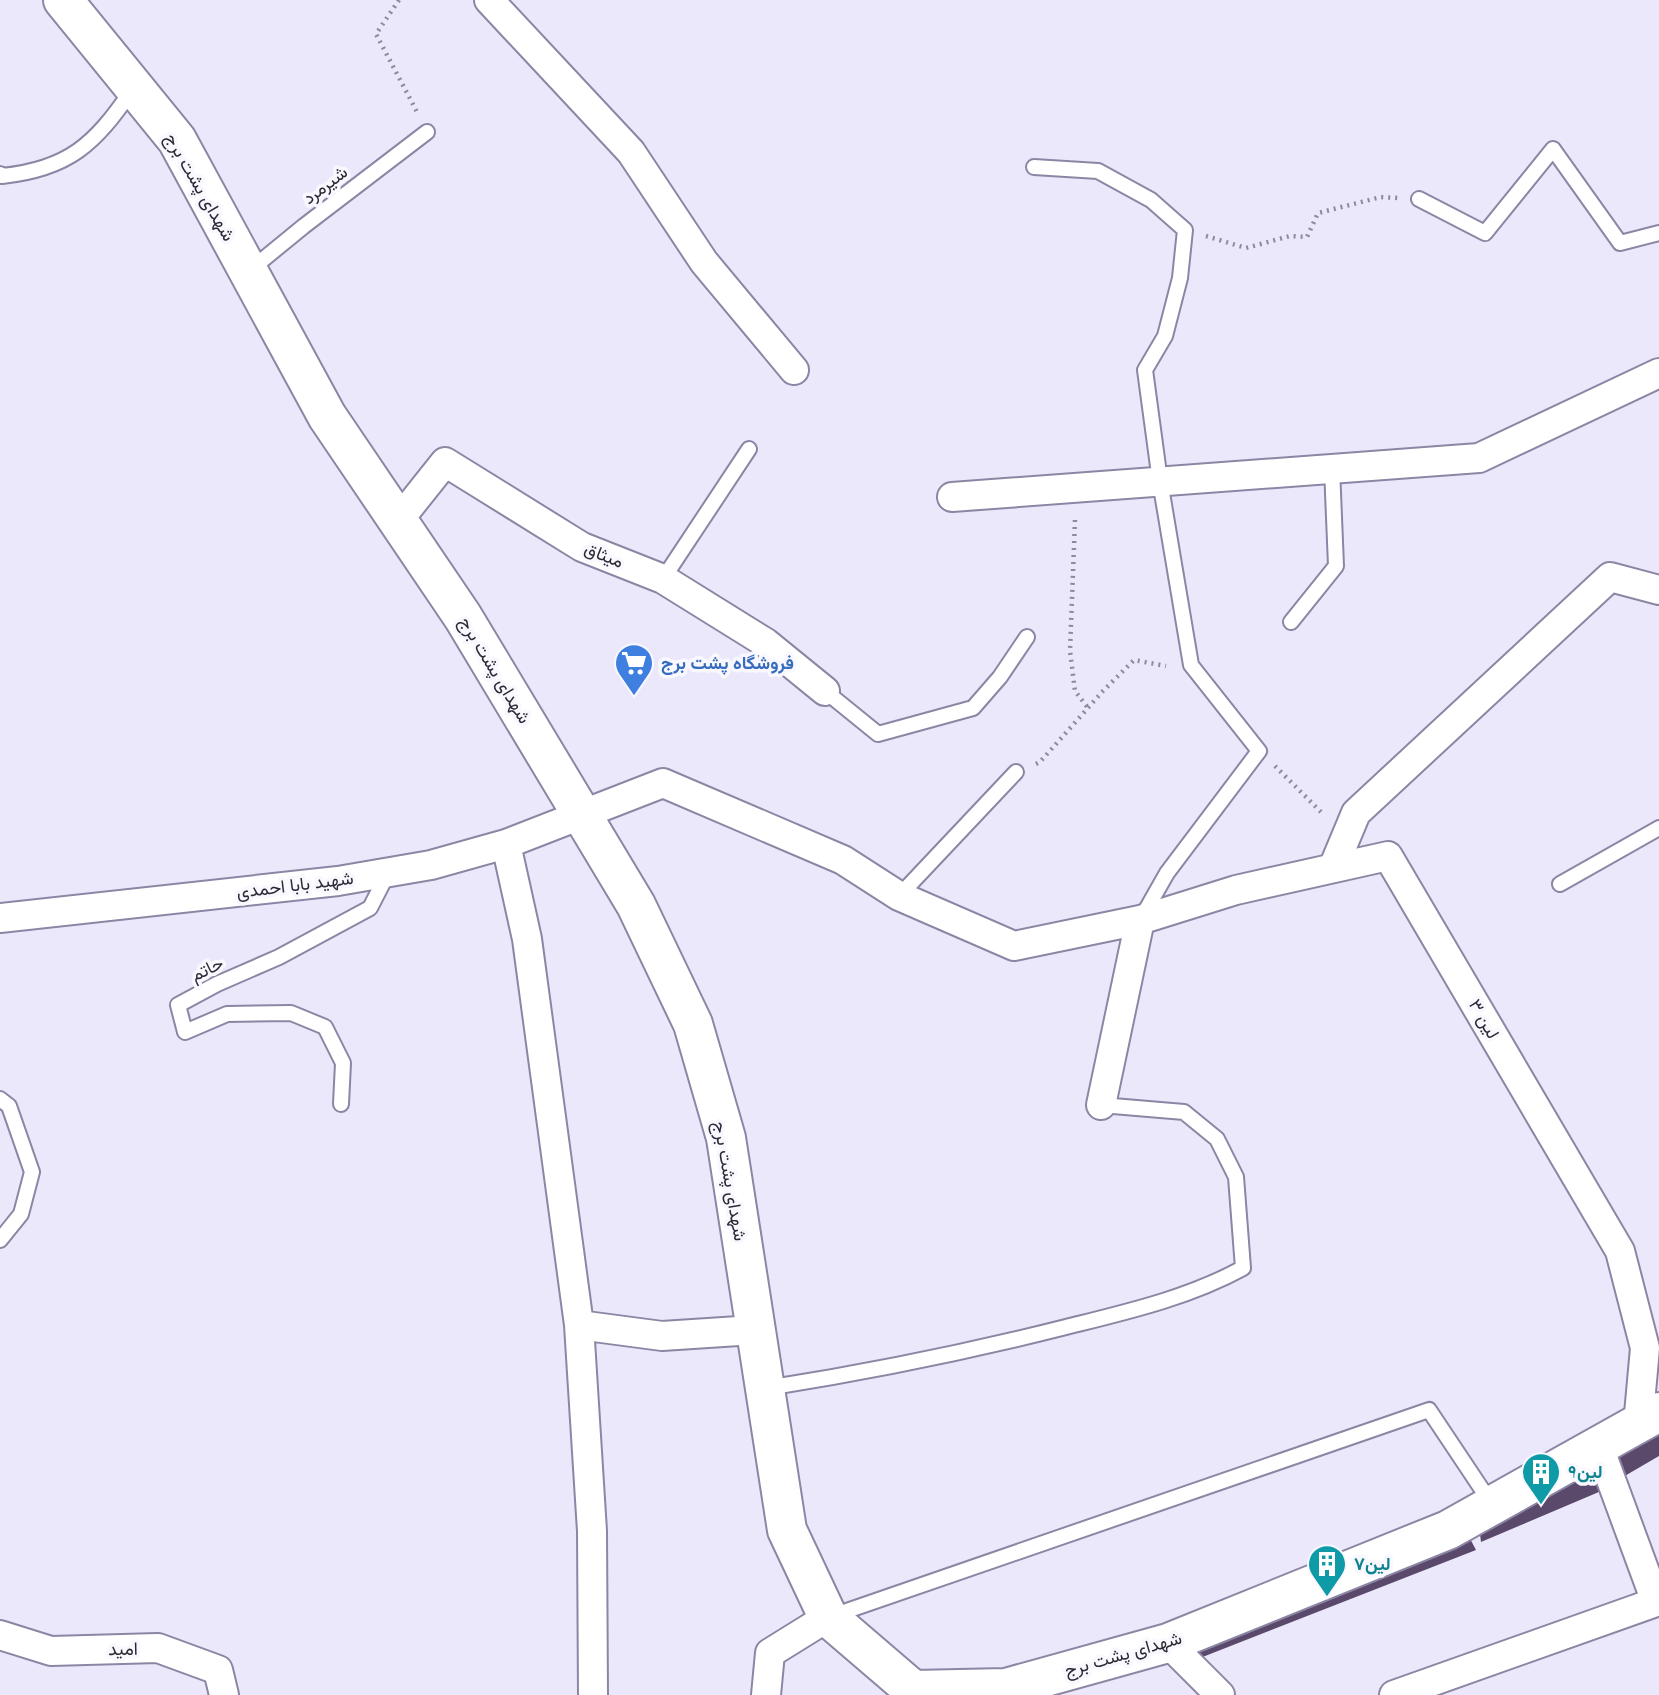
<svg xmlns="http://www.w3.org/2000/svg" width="1659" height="1695" viewBox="0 0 1659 1695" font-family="Georgia,Vazirmatn,serif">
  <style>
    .building { fill: #5a496b }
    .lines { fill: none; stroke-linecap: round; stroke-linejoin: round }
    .lane-casing { stroke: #8c86a4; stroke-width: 18 }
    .street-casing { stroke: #8c86a4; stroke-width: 32 }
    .secondary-casing { stroke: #8c86a4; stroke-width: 42 }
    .path { stroke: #8d8a9a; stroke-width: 4.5; stroke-dasharray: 2 5; stroke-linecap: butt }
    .lane { stroke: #fff; stroke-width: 14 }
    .street { stroke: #fff; stroke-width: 28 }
    .secondary { stroke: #fff; stroke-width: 38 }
    .labels { text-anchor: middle; stroke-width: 7; stroke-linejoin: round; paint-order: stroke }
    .street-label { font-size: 18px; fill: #2c2936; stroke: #f9f8fe }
    .shop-label { font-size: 18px; font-weight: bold; fill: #366cbe; stroke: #f9f8fe; text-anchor: start }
    .culture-label { font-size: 18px; font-weight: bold; fill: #0d838f; stroke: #f9f8fe; text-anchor: start }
  </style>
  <rect width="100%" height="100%" fill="#ece8fc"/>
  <!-- building -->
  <path class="building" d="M1659 1421V1456L1623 1477 1609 1451Z
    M1604 1460 1613 1486 1481 1542 1479 1526Z
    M1466 1531 1476 1550 1200 1658 1183 1646Z"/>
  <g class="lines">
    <defs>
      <path id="lane" d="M1034 167 1098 171 1151 200 1185 230 1180 278 1165 336 1145 370 1160 481 1191 665 1259 751 1167 873 1142 917
        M0 174 2 176C69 169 95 144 132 90
        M1419 199 1485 233 1553 149 1620 243 1659 233
        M249 271 304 226 427 132
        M663 579 749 449
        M1291 622 1336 566 1332 468
        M825 691 878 734 973 708 1000 677 1027 637
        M1560 884 1659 828
        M899 896 1016 772
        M0 1099 9 1106 32 1172 21 1214 0 1240
        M341 1104 343 1063 325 1027 291 1013 227 1014 185 1032 178 1005 217 984 279 957 370 908 388 873
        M767 1388C868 1372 967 1352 1066 1327 1126 1312 1188 1298 1243 1268L1236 1177 1217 1139 1184 1112 1101 1105
        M832 1616 1429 1410 1491 1503"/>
      <path id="street" d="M489 0 631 152 704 262 794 370
        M952 497 1479 458 1659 373
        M398 521 445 462 582 547 663 579 766 643 825 691
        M506 844 527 939 579 1325 592 1531 593 1695
        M1333 868 1356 813 1610 577 1659 590
        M0 918 338 881 431 865 506 844 663 783 843 860 899 896 1014 946 1140 920 1236 890 1388 856 1620 1251 1645 1348 1638 1425
        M1101 1105 1140 920
        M579 1325 662 1336 754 1330
        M0 1635 51 1651 158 1648 218 1670 224 1695
        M1168 1643 1220 1695
        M766 1695 770 1653 828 1617
        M1394 1695 1656 1602 1599 1447"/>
      <path id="secondary" d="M63 0 177 140 327 416 463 617 636 905 693 1024 726 1138 787 1530 828 1617 913 1690 1006 1688 1168 1643 1448 1530 1659 1412"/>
    </defs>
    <!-- lane casing -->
    <use href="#lane" class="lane-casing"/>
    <!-- street casing -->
    <use href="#street" class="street-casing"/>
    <!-- secondary casing -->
    <use href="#secondary" class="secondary-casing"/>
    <!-- path -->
    <path class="path" d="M399 0 376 34 417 112
      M1206 236 1246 248 1290 236 1307 237 1318 213 1381 197 1398 198
      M1075 520 1070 651 1075 691 1088 708
      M1036 764 1040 762 1102 692 1134 660 1166 666
      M1275 766 1323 814"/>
    <!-- lane -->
    <use href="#lane" class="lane"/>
    <!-- street -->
    <use href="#street" class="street"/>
    <!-- secondary -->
    <use href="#secondary" class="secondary"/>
  </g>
  <!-- icons -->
  <defs>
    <symbol id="supermarket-pin" viewBox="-11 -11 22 30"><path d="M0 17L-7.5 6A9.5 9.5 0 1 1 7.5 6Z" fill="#3f7fe0" stroke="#f9f8fe"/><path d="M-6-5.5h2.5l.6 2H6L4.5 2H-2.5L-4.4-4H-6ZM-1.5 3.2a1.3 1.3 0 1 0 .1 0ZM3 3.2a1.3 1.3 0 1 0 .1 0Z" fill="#fff"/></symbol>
    <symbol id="building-pin" viewBox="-11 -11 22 30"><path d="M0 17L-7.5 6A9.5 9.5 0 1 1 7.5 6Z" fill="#0f9aa8" stroke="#f9f8fe"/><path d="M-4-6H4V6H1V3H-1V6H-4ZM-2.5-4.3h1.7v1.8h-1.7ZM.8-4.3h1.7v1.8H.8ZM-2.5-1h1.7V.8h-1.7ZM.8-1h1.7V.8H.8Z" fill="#fff"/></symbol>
  </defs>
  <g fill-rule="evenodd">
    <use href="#supermarket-pin" x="612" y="641" width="44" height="60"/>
    <use href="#building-pin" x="1519" y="1450" width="44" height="60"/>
    <use href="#building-pin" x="1305" y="1542" width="44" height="60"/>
  </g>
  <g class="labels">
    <!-- street labels -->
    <g class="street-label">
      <text transform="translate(325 185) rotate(-37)" y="6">شیرمرد</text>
      <text transform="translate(200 187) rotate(60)" y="6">شهدای پشت برج</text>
      <text transform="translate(604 555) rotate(22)" y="6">میثاق</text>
      <text transform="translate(495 670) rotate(59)" y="6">شهدای پشت برج</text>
      <text transform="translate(295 885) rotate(-7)" y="6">شهید بابا احمدی</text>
      <text transform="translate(207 969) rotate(-26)" y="6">حاتم</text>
      <text transform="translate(1484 1019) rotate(60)" y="6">لین ۳</text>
      <text transform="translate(730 1181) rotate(80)" y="6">شهدای پشت برج</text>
      <text transform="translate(123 1649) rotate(-1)" y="6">امید</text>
      <text transform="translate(1123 1654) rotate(-16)" y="6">شهدای پشت برج</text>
    </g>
    <!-- shop labels -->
    <g class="shop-label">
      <text x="661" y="669">فروشگاه پشت برج</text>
    </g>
    <!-- culture labels -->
    <g class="culture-label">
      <text x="1568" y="1478">لین۹</text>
      <text x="1354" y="1570">لین۷</text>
    </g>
  </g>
</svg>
